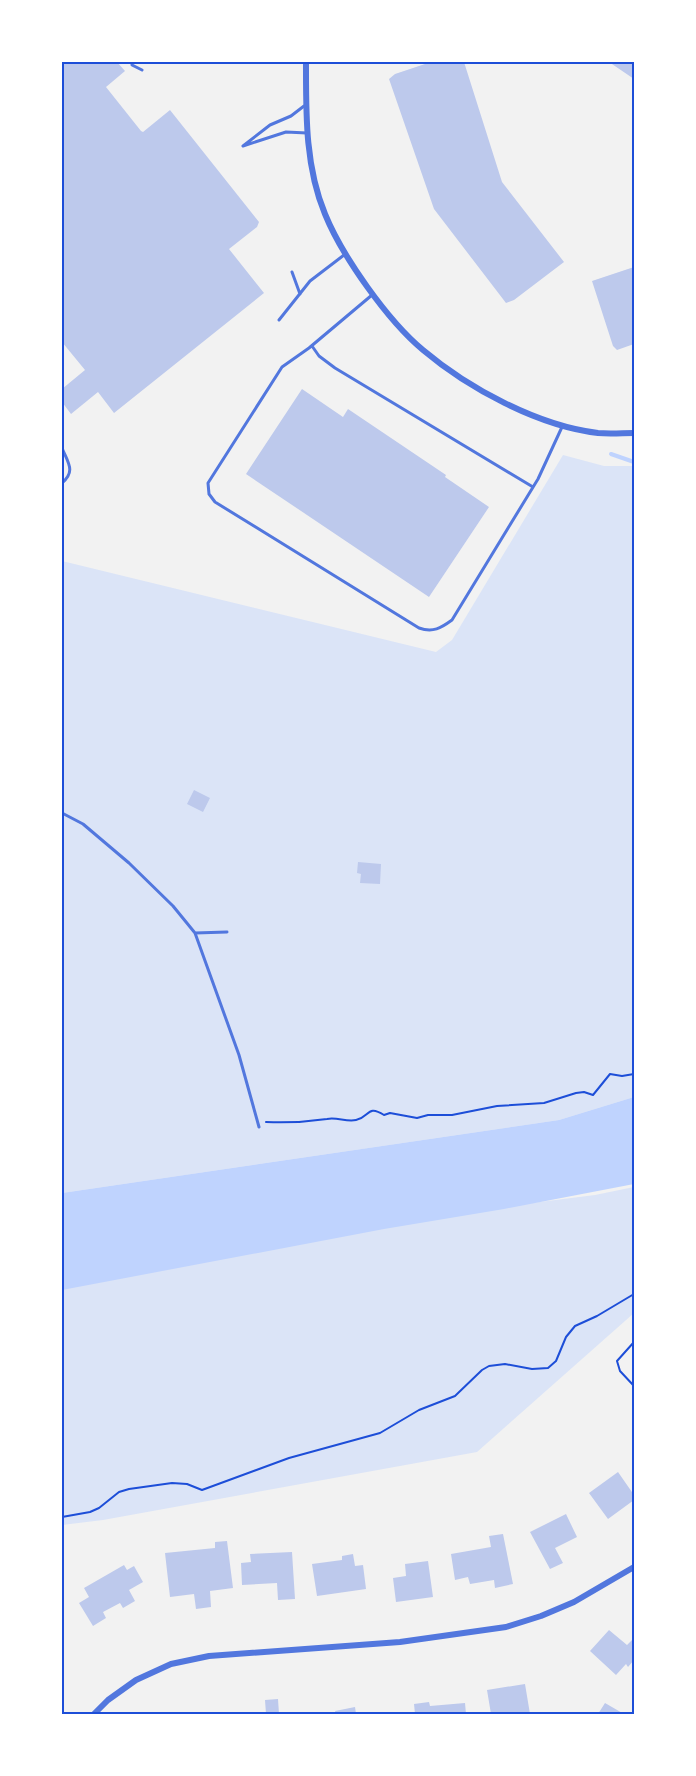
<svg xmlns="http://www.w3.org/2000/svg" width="696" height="1776" viewBox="0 0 696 1776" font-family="Jost,sans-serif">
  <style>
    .green { fill: #dbe4f7 }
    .water { fill: #bfd3fe }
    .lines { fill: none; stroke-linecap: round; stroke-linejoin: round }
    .stream { stroke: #bfd3fe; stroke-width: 4 }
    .building { fill: #bdc9ec }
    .path { stroke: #1d4ed8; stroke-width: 2 }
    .service { stroke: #5277de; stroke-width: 3 }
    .minor { stroke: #5277de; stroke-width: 6 }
    .neatline { fill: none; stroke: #1d4ed8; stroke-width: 2 }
  </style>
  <rect width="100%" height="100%" fill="#f2f2f2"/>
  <!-- green -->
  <path class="green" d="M563 455 604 466H634V1097L559 1120 62 1193V561L436 652 452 640Z
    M634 1187V1313L477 1452 103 1520 62 1525V1289L419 1217 595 1195Z"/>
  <!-- water -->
  <path class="water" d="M634 1097V1184L504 1209 384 1229 62 1290V1193L559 1120Z"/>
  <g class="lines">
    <!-- stream -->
    <path class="stream" d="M611 454 634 462"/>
  </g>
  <!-- building -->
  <path class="building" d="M62 62H117L125 71 106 87 141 131 143 132 170 110 259 222 257 227 229 249 264 293 114 413 98 392 71 414 62 402V389L85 370 62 342Z
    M431 62H464L502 182 564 262 514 300 506 303 434 209 389 79 395 74Z
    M609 62H634V79Z
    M634 267V344L617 350 613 346 592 281Z
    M302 389 343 417 348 409 446 475 445 477 489 507 429 597 246 474Z
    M194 790 210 798 203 812 187 804Z
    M358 862 381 864 380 884 360 883 361 874 357 873Z
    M618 1472 634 1495V1500L608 1519 589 1493Z
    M566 1514 577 1537 555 1548 563 1563 550 1569 530 1532Z
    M503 1534 513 1584 495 1588 494 1580 470 1584 468 1577 455 1580 451 1554 491 1547 489 1536Z
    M227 1541 233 1588 210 1591 211 1607 196 1609 194 1594 170 1597 165 1553 215 1548V1542Z
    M292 1552 295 1599 278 1600 277 1583 242 1585 241 1563 251 1562 250 1554Z
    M353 1554 355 1566 363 1565 366 1589 317 1596 312 1564 342 1560V1556Z
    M428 1561 433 1597 396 1602 393 1578 406 1576 405 1564Z
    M124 1565 127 1570 134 1566 143 1582 129 1590 135 1601 123 1608 120 1603 103 1612 106 1618 93 1626 79 1603 89 1597 84 1588Z
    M609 1630 627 1645 633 1639 634 1640V1660L628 1667 626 1664 616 1675 590 1651Z
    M525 1684 530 1714H491L487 1690Z
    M278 1699 279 1714H266L265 1700Z
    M429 1702 430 1706 465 1703 466 1714H415L414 1704Z
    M605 1703 624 1714H598Z
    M355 1707 356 1714H336L335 1711Z"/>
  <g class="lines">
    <!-- path -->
    <path class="path" d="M266 1122C287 1123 306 1122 327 1119 337 1117 346 1122 356 1120 370 1117 367 1104 384 1115L390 1113 417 1118 428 1115H452L497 1106 544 1103 576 1093 584 1092 593 1095 610 1074 622 1076 634 1074
      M634 1342 617 1361 620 1371 634 1386
      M62 1517 90 1512 99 1508 119 1492 129 1489 172 1483 187 1484 202 1490 289 1458 380 1433 419 1410 455 1396 482 1370 489 1366 505 1364 532 1369 548 1368 556 1361 566 1337 575 1326 597 1316 634 1294"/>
    <!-- service -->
    <path class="service" d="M132 62V65L142 70
      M304 106 291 116 270 125 243 146 286 132 307 133
      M292 272 300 294
      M372 295 309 348 282 367 208 483 209 494 215 502 419 628C433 633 441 628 452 620L538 479 562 427
      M279 320 310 281 344 255
      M312 346 319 356 335 368 533 487
      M62 448C68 463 76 471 62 483
      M62 813 83 824 129 863 173 906 195 933 239 1055 259 1127
      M195 933 227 932"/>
    <!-- minor -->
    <path class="minor" d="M306 62C306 113 305 166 325 214 342 256 388 321 423 350 468 388 538 426 598 433 610 434 623 433 634 433
      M94 1714 108 1700 136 1680 171 1664 209 1656 400 1642 506 1627 541 1616 574 1602 634 1567"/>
  </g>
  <!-- border -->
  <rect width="696" height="1776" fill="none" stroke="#ffffff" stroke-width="126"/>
  <rect x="63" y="63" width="570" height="1650" class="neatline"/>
</svg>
